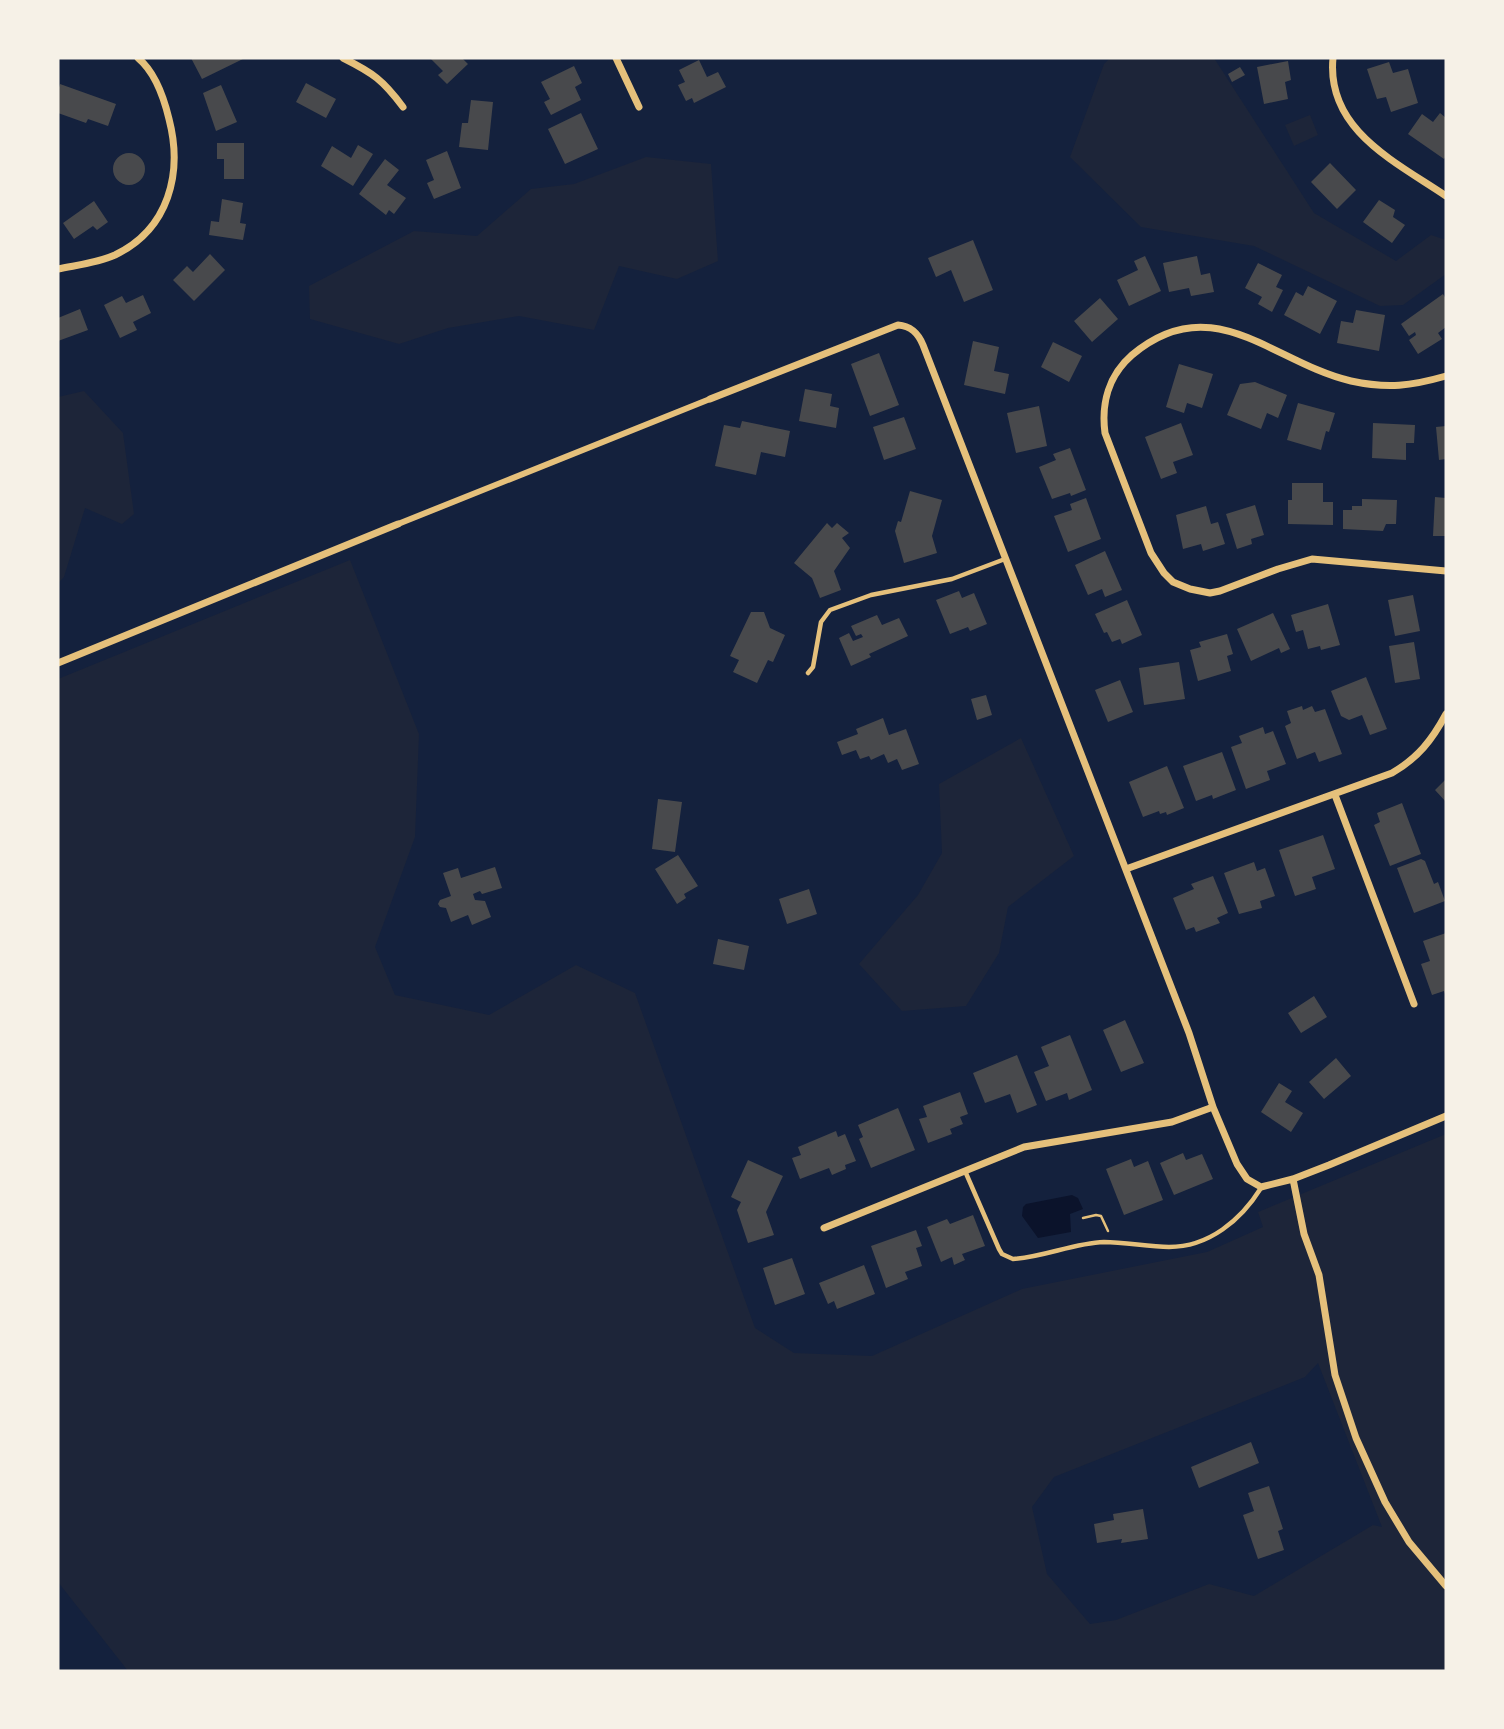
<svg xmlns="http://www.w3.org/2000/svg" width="1504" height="1729" viewBox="0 0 1504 1729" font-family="Lato,sans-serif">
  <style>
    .green { fill: #1d2539; fill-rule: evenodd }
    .water { fill: #0b132b }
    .building { fill: #48494c }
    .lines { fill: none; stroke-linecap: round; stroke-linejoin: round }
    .path { stroke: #e5c07b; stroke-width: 2.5 }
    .service { stroke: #e5c07b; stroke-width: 4.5 }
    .pedestrian { stroke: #e5c07b; stroke-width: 6 }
    .minor { stroke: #e5c07b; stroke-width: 7 }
  </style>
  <rect width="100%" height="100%" fill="#14213d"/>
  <!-- green -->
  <path class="green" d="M1110 58H1214L1314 213 1396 261 1431 235 1446 240V274L1403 305 1380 306 1254 246 1141 227 1070 157 1104 64Z
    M1310 115 1318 135 1294 146 1285 125Z
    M646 157 711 164 718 261 677 279 619 266 594 330 519 316 448 328 399 344 310 319 309 286 414 231 477 236 531 189 574 184Z
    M84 391 123 433 134 514 122 524 85 508 64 577 58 583V397Z
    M350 560 419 734 415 837 375 947 395 995 489 1015 576 965 635 993 755 1328 794 1353 872 1356 1022 1289 1207 1252 1263 1227 1258 1212 1446 1134V1671H128L58 1582V679ZM1318 1363 1382 1527 1373 1525 1254 1596 1209 1584 1116 1620 1090 1624 1047 1574 1032 1507 1054 1477 1305 1377Z
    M1021 738 1074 856 1008 907 999 953 966 1006 902 1011 859 964 918 895 942 853 939 784Z"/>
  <!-- water -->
  <path class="water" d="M1072 1195 1078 1198 1083 1209 1070 1214 1071 1232 1038 1238 1022 1216 1023 1207 1026 1204Z"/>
  <!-- building -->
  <path class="building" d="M191 58H245L202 79Z
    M430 58H462L468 64 447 84 438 75 443 71Z
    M699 60 707 77 718 72 726 87 694 103 692 98 686 101 678 85 685 82 679 70Z
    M1288 61 1291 80 1285 82 1288 99 1264 104 1257 67Z
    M1389 62 1393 73 1408 69 1418 103 1391 112 1386 97 1377 99 1367 69Z
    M574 66 582 83 575 87 581 100 551 115 544 102 550 99 541 82Z
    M1240 67 1245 75 1232 82 1228 74Z
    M306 83 336 99 326 118 296 102Z
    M60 84 116 104 108 126 88 119 86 123 58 113V91Z
    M221 85 237 122 216 131 203 93Z
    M471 100 493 102 488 150 459 147 462 123H468Z
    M581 113 598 149 565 164 548 129Z
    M1440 113 1446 118V156L1444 159 1408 134 1422 114 1433 122Z
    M217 143H244V179H224V159H217Z
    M358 145 373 154 353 186 321 166 332 146 351 158Z
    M447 151 461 188 434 199 427 183 434 180 426 160Z
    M113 169a16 16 0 1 1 32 0a16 16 0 1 1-32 0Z
    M385 159 399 170 387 185 406 198 394 214 389 210 386 215 359 194Z
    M1330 163 1356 190 1337 209 1311 182Z
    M222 199 243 203 240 223 246 224 243 240 209 235 211 221 219 222Z
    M1379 200 1395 210 1393 217 1405 225 1392 243 1363 222Z
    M94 201 108 222 97 230 93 226 74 239 63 223Z
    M973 240 993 290 964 302 951 270 936 277 928 258Z
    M210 254 225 270 194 301 173 280 187 266 193 272Z
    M1145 256 1161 291 1129 306 1117 280 1138 270 1134 261Z
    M1197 256 1201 275 1210 273 1214 292 1191 296 1189 288 1169 292 1163 263Z
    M1258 263 1282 275 1276 287 1283 290 1272 312 1258 304 1262 297 1245 288Z
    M1308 286 1337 301 1320 334 1284 315 1296 292 1303 296Z
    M1443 294 1446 299V327L1438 333 1442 339 1418 354 1409 340 1416 335 1415 332 1409 336 1401 324Z
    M143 295 151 313 133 322 137 330 120 338 104 305 122 296 126 303Z
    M1100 298 1118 319 1092 342 1074 321Z
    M80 309 88 330 58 341V318Z
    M1356 310 1385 315 1379 351 1337 343 1341 321 1353 323Z
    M973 341 999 347 994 371 1009 374 1005 394 964 385Z
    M1053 342 1082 356 1069 382 1041 367Z
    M879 353 899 405 870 416 851 364Z
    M1179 364 1213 374 1202 408 1187 403 1184 413 1166 407Z
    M1255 382 1287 395 1278 418 1267 413 1261 429 1227 415 1240 384Z
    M805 389 832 394 830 406 839 408 836 428 799 421Z
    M1298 403 1335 413 1329 432 1326 431 1321 450 1287 440Z
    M1039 406 1047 446 1016 453 1007 413Z
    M904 417 916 449 884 460 873 427Z
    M742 421 790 431 785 457 761 452 756 475 715 466 724 425 740 428Z
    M1181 423 1193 455 1173 462 1177 473 1161 479 1145 437Z
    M1373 423 1415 425 1414 443H1406V460L1372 458Z
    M1446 426V459L1439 460 1436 427Z
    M1070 448 1086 490 1071 496 1070 493 1052 499 1039 467 1056 460 1053 454Z
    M1292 483H1323V502H1333V525L1288 524V500H1292Z
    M910 491 942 500 932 536 937 553 904 563 895 531 898 521 901 522Z
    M1435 497 1446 498V536H1433Z
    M1086 498 1101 539 1068 552 1054 516 1072 510 1070 504Z
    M1362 499 1397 500 1396 524H1386L1383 531 1343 529V510H1352V506H1362Z
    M1255 505 1264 535 1251 539 1252 544 1237 549 1226 514Z
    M1206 506 1211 524 1218 522 1225 544 1203 551 1201 544 1183 549 1176 515Z
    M827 523 832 528 837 523 849 533 842 538 850 548 834 571 841 590 820 598 812 578 794 563Z
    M1105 551 1122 590 1105 597 1102 589 1088 595 1075 565Z
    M959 591 962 598 974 593 987 624 970 631 968 627 950 634 936 600Z
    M1413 595 1420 631 1395 636 1388 600Z
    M1127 600 1142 635 1122 644 1120 639 1112 642 1107 632 1104 633 1095 614Z
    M1328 604 1340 645 1321 650 1320 646 1308 649 1303 630 1296 632 1291 615Z
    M751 612H764L770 628 785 635 773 662 768 660 757 683 733 672 739 660 730 656Z
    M1273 613 1290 649 1281 653 1279 648 1251 661 1237 629Z
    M877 615 882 625 899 618 908 636 869 654 871 657 851 666 839 638 849 633 853 641 863 637 861 634 856 636 851 626Z
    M1227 634 1233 654 1227 656 1231 671 1198 681 1190 650 1201 647 1199 642Z
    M1414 642 1420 679 1395 683 1389 646Z
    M1179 662 1185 699 1144 705 1139 668Z
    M1366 677 1387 729 1370 735 1362 715 1349 720 1341 716 1331 691Z
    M1120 680 1133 712 1108 722 1095 690Z
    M986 695 992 715 977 720 971 699Z
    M1302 706 1303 710 1312 706 1315 712 1325 709 1342 754 1319 762 1315 752 1297 759 1285 726 1291 723 1287 711Z
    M883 718 889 735 906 729 919 764 902 770 897 759 888 763 884 754 871 760 869 756 860 759 856 750 842 755 837 742 858 734 856 729Z
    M1263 727 1265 734 1273 731 1286 764 1267 771 1270 780 1246 789 1231 747 1242 743 1239 736Z
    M1222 752 1236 790 1213 799 1212 795 1196 801 1183 766Z
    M1167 766 1184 808 1167 815 1166 812 1160 814 1159 811 1143 817 1129 782Z
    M1446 779V802L1435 790Z
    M658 799 682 802 675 852 652 849Z
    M1402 803 1421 854 1390 866 1374 825 1380 822 1377 813Z
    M1323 835 1335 869 1312 877 1316 889 1295 896 1279 850Z
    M678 855 698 886 684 894 686 898 677 904 655 869Z
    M1421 859 1425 861 1434 884 1438 882 1445 901 1414 913 1397 868Z
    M1254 862 1257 871 1265 868 1275 896 1260 901 1262 908 1239 914 1224 873Z
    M495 867 502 888 482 894 480 891 473 894 475 900 485 901 491 917 472 925 468 915 451 922 446 908 440 907 438 904 440 900 451 896 443 873 458 868 461 878Z
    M1213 876 1228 913 1217 918 1220 923 1196 932 1194 927 1186 930 1173 898 1194 889 1191 884Z
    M809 889 817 914 787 924 779 899Z
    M1446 933V997L1444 991 1432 995 1421 964 1430 961 1423 941Z
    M718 939 749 946 744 970 713 964Z
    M1314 996 1327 1017 1301 1033 1288 1013Z
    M1125 1020 1144 1063 1121 1072 1103 1030Z
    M1070 1035 1092 1090 1069 1100 1067 1093 1046 1101 1034 1072 1049 1066 1041 1047Z
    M1017 1055 1037 1105 1017 1113 1010 1094 985 1103 973 1073Z
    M1336 1058 1351 1076 1324 1099 1309 1082Z
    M1279 1083 1292 1091 1285 1102 1303 1113 1291 1132 1261 1112Z
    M960 1092 968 1114 960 1117 963 1124 950 1129 952 1134 928 1143 919 1119 927 1117 923 1106Z
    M898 1108 915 1150 871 1168 859 1139 863 1137 858 1125Z
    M836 1131 838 1137 845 1134 856 1161 845 1165 846 1169 832 1175 829 1168 800 1179 792 1158 801 1155 798 1147Z
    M1183 1153 1186 1160 1202 1154 1213 1179 1174 1195 1160 1163Z
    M1131 1159 1134 1167 1148 1161 1163 1200 1124 1215 1106 1169Z
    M748 1160 783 1176 766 1212 774 1235 748 1243 737 1210 741 1202 731 1197Z
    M973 1215 985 1246 962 1254 965 1260 954 1265 952 1257 941 1262 927 1227 947 1219 950 1224Z
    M916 1230 922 1246 916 1248 922 1266 905 1272 908 1279 886 1288 871 1246Z
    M792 1258 805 1294 775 1305 763 1268Z
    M864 1265 875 1294 837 1309 834 1301 828 1304 819 1283Z
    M1251 1442 1259 1463 1199 1488 1191 1467Z
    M1269 1486 1283 1529 1278 1531 1284 1550 1258 1559 1243 1515 1254 1511 1248 1493Z
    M1143 1509 1148 1539 1121 1543 1122 1539 1097 1543 1094 1524 1114 1520 1113 1514Z"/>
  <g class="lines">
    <!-- path -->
    <path class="path" d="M1083 1218 1096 1215 1101 1216 1108 1231"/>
    <!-- service -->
    <path class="service" d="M808 673 813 667 821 622 830 610 871 595 952 579 1005 559
      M965 1171 999 1249 1002 1254 1013 1259C1044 1257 1074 1243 1104 1242 1126 1242 1148 1247 1169 1247 1209 1247 1241 1220 1261 1188"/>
    <!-- pedestrian -->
    <path class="pedestrian" d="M398 524 710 399"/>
    <!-- minor -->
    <path class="minor" d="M343 58C373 73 383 80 403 107
      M616 58 639 107
      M1333 58C1326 130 1396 162 1446 196
      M58 269C77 265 97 263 115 255 169 229 183 173 169 119 164 98 155 72 138 58
      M1446 376C1411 386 1388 389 1351 381 1273 363 1213 287 1132 355 1109 375 1101 403 1105 433L1151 553 1164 573 1173 582 1190 589 1210 593 1220 591 1278 569 1312 559 1446 571
      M710 399 898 325C911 326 918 333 923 345L1189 1033 1213 1107 1237 1164 1247 1179 1261 1187 1293 1179 1329 1165 1446 1116
      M58 663 398 524
      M1335 795 1414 1004
      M1126 869 1392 773C1418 758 1432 740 1446 714
      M1293 1179 1304 1234 1319 1275 1335 1375 1356 1438 1385 1502 1409 1542 1446 1586
      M824 1228 1024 1147 1172 1122 1213 1107"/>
  </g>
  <!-- border -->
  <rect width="1504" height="1729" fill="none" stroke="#f6f1e7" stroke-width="119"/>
</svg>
